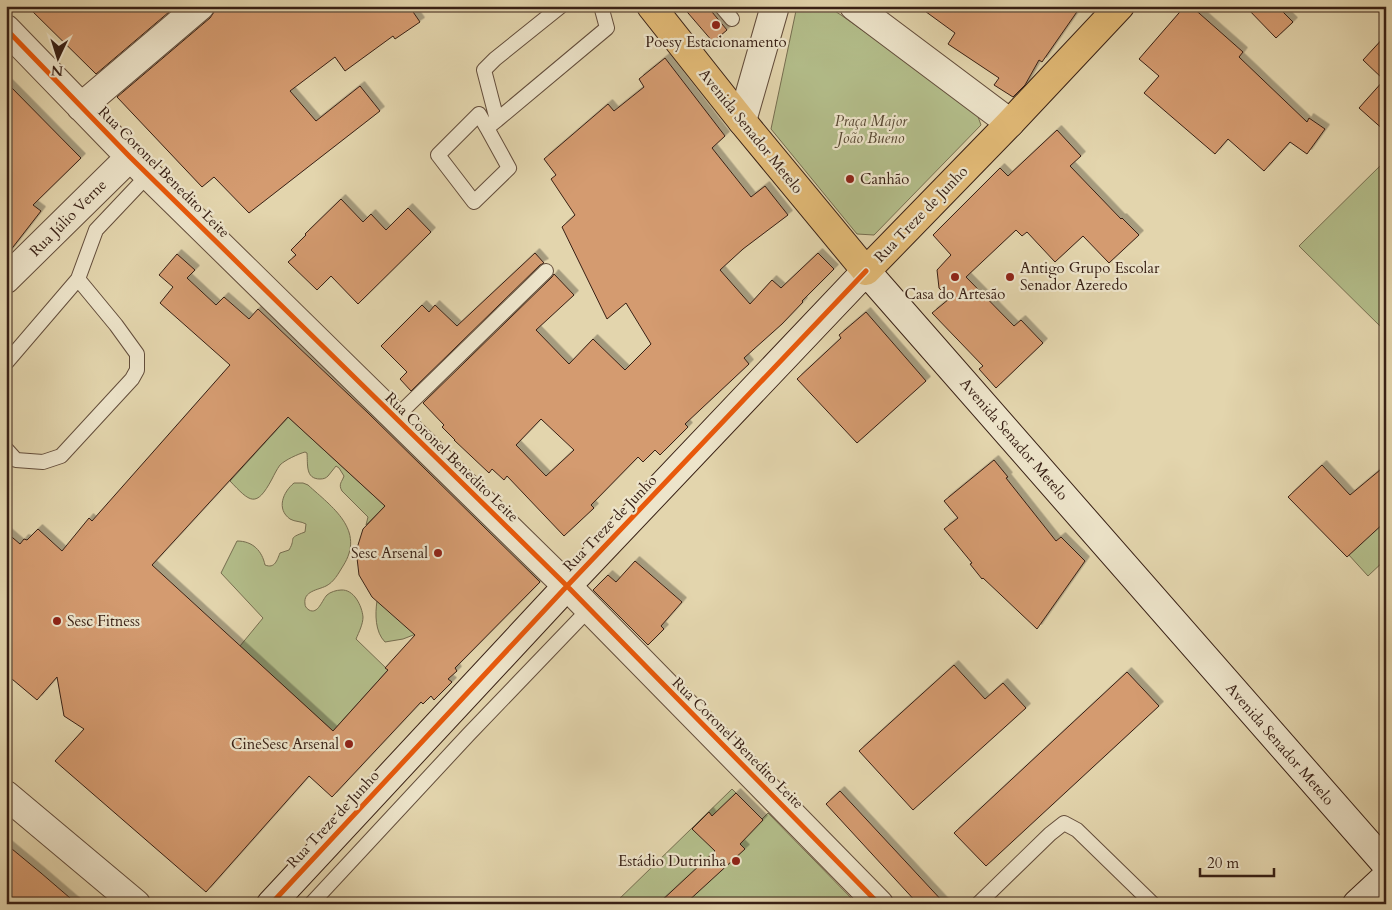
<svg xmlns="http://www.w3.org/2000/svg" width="1392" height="910" viewBox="0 0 1392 910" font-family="Cardo,serif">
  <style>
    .green { fill: #b3bd8a; stroke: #766e50 }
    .building { fill: #d49b70; stroke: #382015; fill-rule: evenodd; filter: url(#shadow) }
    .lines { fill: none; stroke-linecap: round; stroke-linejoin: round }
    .lane-casing { stroke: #634d3b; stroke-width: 16 }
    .street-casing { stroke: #634d3b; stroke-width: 30 }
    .secondary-casing { stroke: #382015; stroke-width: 30 }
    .primary-casing { stroke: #382015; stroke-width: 30 }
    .lane { stroke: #ede4ca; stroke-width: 14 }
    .street { stroke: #ede4ca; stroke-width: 28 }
    .secondary { stroke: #ede4ca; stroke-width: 28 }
    .primary { stroke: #e2ba76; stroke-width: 28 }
    .cycleway-casing { stroke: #ede4ca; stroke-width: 8 }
    .cycleway { stroke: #e8590c; stroke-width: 5 }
    .poi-dot { fill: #8f2418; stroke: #ede4ca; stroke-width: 2 }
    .labels { text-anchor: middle; stroke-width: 4.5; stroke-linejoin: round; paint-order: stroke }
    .poi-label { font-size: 15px; fill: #382015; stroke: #ede4ca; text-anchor: start }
    .park-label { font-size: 15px; font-style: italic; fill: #574732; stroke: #ede4ca }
    .street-label { font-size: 15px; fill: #382015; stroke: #ede4ca }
  </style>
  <defs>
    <filter id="shadow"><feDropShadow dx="4.5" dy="-4.5" stdDeviation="0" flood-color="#0004"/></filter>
  </defs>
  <rect width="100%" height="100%" fill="#e3d5ad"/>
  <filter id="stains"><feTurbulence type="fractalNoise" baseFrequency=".004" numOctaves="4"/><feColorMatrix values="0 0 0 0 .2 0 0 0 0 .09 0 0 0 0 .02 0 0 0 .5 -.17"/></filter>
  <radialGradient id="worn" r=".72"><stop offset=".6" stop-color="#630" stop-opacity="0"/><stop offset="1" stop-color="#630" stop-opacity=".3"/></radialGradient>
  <!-- green -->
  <path class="green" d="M797 6H827L841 15 976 111 981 125 874 235 857 234 771 129Z
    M1386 160V332L1299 246Z
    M288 417 385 506 366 525 368 517 342 491C338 484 342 482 344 476L339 468 336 466C333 469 331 473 328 476 326 478 324 479 320 479 305 479 308 464 307 453L305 452C298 454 285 460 280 465 277 469 274 475 272 479 256 509 250 502 230 481Z
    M294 483H303L308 485C332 507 366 530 343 566 338 574 334 582 326 586 318 590 303 591 305 604 305 606 306 608 309 610 318 615 322 600 327 595 330 592 337 590 341 590 354 589 362 606 363 617 363 624 359 632 356 639L388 670 333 731 240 646 263 618 221 573 237 541C253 541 262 551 265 565 275 569 277 560 280 553L289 550C297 537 286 539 305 532L306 524C301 521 295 522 290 519 276 509 283 492 294 483Z
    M1386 516V559L1368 576 1348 554Z
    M377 601 416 634 403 639 385 642C375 632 375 614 377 601Z
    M732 789 762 819 768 813 857 904H614Z"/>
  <!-- building -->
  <path class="building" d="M27 6H176L96 74Z
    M215 6H409L420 22 395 39 393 36 345 71 335 57 290 91 316 121 360 86 380 111 249 213 214 177 202 187 117 97 210 18 214 12Z
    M682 6H707L727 30 713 42Z
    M918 6H1081L1042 62 1039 60 1025 85 1013 97 994 85 999 78 948 44 955 33Z
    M1185 6H1191L1243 52 1239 57 1307 122 1309 118 1325 129 1307 154 1290 142 1264 171 1228 139 1215 154 1144 93 1159 76 1139 59Z
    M1245 6H1277L1293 22 1276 38Z
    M1386 35V132L1359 108 1384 80 1363 60Z
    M665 58 725 136 712 148 751 197 765 186 788 215 743 249 720 270 750 304 772 280 781 288 818 253 834 269 802 301 803 302 782 324 744 358 749 364 685 424 688 427 660 455 655 450 643 462 638 457 591 505 594 508 564 536 507 476 504 480 492 469 489 473 454 440H455L442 427 444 425 423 403 552 277 554 274 574 295 536 330 569 364 593 339 625 370 651 344 626 303 607 319 562 227 575 215 551 179 556 175 544 159 608 104 614 111 644 87 639 79ZM541 419 574 450 546 476 516 445Z
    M6 82 81 158 33 205 41 211 6 256Z
    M1057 130 1081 156 1070 166 1121 219 1122 218 1139 235 1109 263 1083 236 1055 262 1027 232 1022 236 1016 230 966 277 1014 326 1021 320 1043 343 996 388 979 369 983 366 932 313 949 299 939 288 937 270 951 255 933 235 1000 168 1008 176Z
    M341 199 363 222 371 214 386 230 408 208 431 232 358 304 331 276 317 290 288 262 296 255 291 250 306 235 305 234Z
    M535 253 544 263 540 265 411 391 400 379 407 372 381 346 422 305 429 312 435 305 457 326Z
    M177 254 195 270 187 278 216 305 224 297 249 319 258 309 368 413 540 582 455 668 457 671 448 679 452 682 434 700 431 696 423 704 421 702 332 797 309 776 206 892 55 761 84 729 64 716 57 677 37 700 6 674V532L20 544 24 539 27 540 38 529 62 551 89 518 92 521 230 365 160 303 173 287 159 275ZM288 417 385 506 363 529 358 545 357 558 359 575 372 597 415 635 385 668 388 670 333 731 152 565Z
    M866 312 926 381 857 443 797 379 841 338 839 335Z
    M994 460 1008 477 1006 478 1056 541 1061 537 1085 561 1037 629 983 578 982 579 970 564 972 563 944 529 958 518 944 501Z
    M1322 465 1350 495 1386 465V521L1347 557 1288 497Z
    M635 561 682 602 661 626 664 629 648 645 593 590 608 575 616 582Z
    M954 665 985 699 1003 683 1026 708 913 810 859 751Z
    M1127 672 1159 706 986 866 954 833Z
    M840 791 945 904H918L826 804Z
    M736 793 763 820 740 844 745 849 685 904H658L715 851 692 829 709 812 712 816Z
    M6 844 41 873 77 904H6Z"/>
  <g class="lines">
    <defs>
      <path id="lane" d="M721 6 732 19
        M497 120 607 28 601 6
        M487 128 479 114 438 155 474 202 509 168 487 128 497 120 484 70 495 59 561 6
        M6 363 78 279
        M395 418 546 271
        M6 449 16 460 43 462 61 456 132 379 137 370V354L116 325 78 279 96 230 148 175
        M311 904 469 734 589 609
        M978 904 1050 834 1064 823 1077 830 1153 904"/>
      <path id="street" d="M854 6 1010 123
        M6 29 130 157 567 586 879 904
        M81 107 200 6
        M742 121 775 6
        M6 279 130 157
        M6 795 136 904"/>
      <path id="secondary" d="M271 904 567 586 866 271 1386 864
        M1357 904 1386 877"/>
      <path id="primary" d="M651 6 742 121 866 271 1010 123 1120 6"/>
    </defs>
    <!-- lane casing -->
    <use href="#lane" class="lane-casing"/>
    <!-- street casing -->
    <use href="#street" class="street-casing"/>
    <!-- secondary casing -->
    <use href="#secondary" class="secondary-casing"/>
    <!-- primary casing -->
    <use href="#primary" class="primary-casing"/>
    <!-- lane -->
    <use href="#lane" class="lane"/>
    <!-- street -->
    <use href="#street" class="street"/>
    <!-- secondary -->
    <use href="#secondary" class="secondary"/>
    <!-- primary -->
    <use href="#primary" class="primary"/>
    <defs>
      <path id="cycleway" d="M6 29 130 157 567 586 879 904
        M271 904 567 586 866 271"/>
    </defs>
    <!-- cycleway casing -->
    <use href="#cycleway" class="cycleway-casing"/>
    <!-- cycleway -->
    <use href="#cycleway" class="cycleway"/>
  </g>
  <!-- markers -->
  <g class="poi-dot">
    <circle cx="716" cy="25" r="5"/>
    <circle cx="850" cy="179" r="5"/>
    <circle cx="955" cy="277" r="5"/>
    <circle cx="1010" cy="277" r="5"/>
    <circle cx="438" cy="553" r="5"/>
    <circle cx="57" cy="621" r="5"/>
    <circle cx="349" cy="744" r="5"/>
    <circle cx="736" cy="861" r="5"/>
  </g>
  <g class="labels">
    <!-- poi labels -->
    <g class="poi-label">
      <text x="716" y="47" text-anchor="middle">Poesy Estacionamento</text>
      <text x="860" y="184">Canhão</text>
      <text x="1020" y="273">Antigo Grupo Escolar<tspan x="1020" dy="17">Senador Azeredo</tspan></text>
      <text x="955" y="299" text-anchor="middle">Casa do Artesão</text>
      <text x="428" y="558" text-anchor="end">Sesc Arsenal</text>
      <text x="67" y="626">Sesc Fitness</text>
      <text x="339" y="749" text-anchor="end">CineSesc Arsenal</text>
      <text x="726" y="866" text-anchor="end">Estádio Dutrinha</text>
    </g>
    <!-- park labels -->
    <g class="park-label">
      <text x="871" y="126">Praça Major<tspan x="871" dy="17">João Bueno</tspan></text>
    </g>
    <!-- street labels -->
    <g class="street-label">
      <text transform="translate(751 131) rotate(51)" y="5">Avenida Senador Metelo</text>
      <text transform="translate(164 172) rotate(45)" y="5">Rua Coronel Benedito Leite</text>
      <text transform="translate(921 214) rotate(-46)" y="5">Rua Treze de Junho</text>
      <text transform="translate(68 218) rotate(-45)" y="5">Rua Júlio Verne</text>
      <text transform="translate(1014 439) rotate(49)" y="5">Avenida Senador Metelo</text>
      <text transform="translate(452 457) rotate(44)" y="5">Rua Coronel Benedito Leite</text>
      <text transform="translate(610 523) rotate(-46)" y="5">Rua Treze de Junho</text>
      <text transform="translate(738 743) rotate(45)" y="5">Rua Coronel Benedito Leite</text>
      <text transform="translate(1280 744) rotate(49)" y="5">Avenida Senador Metelo</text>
      <text transform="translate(333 819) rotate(-47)" y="5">Rua Treze de Junho</text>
    </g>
  </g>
  <!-- margin -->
  <rect width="1392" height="910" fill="none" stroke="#e3d5ad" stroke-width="25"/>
  <rect x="8" y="8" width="1377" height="895" fill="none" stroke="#382015" stroke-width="2.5"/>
  <rect x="12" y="12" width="1367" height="885" fill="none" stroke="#382015"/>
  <!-- north arrow -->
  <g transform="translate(58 58) rotate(184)" stroke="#ede4ca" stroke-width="4" paint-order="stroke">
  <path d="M0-4L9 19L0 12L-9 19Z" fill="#382015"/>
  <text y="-8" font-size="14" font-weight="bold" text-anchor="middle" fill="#382015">N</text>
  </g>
  <!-- scale -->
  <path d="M1200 868v8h74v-8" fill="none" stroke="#382015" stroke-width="2.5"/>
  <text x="1207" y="868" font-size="15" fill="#382015" stroke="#ede4ca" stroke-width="4" paint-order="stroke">20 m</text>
  <rect width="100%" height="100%" filter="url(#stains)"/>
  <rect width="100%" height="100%" fill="url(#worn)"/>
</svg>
